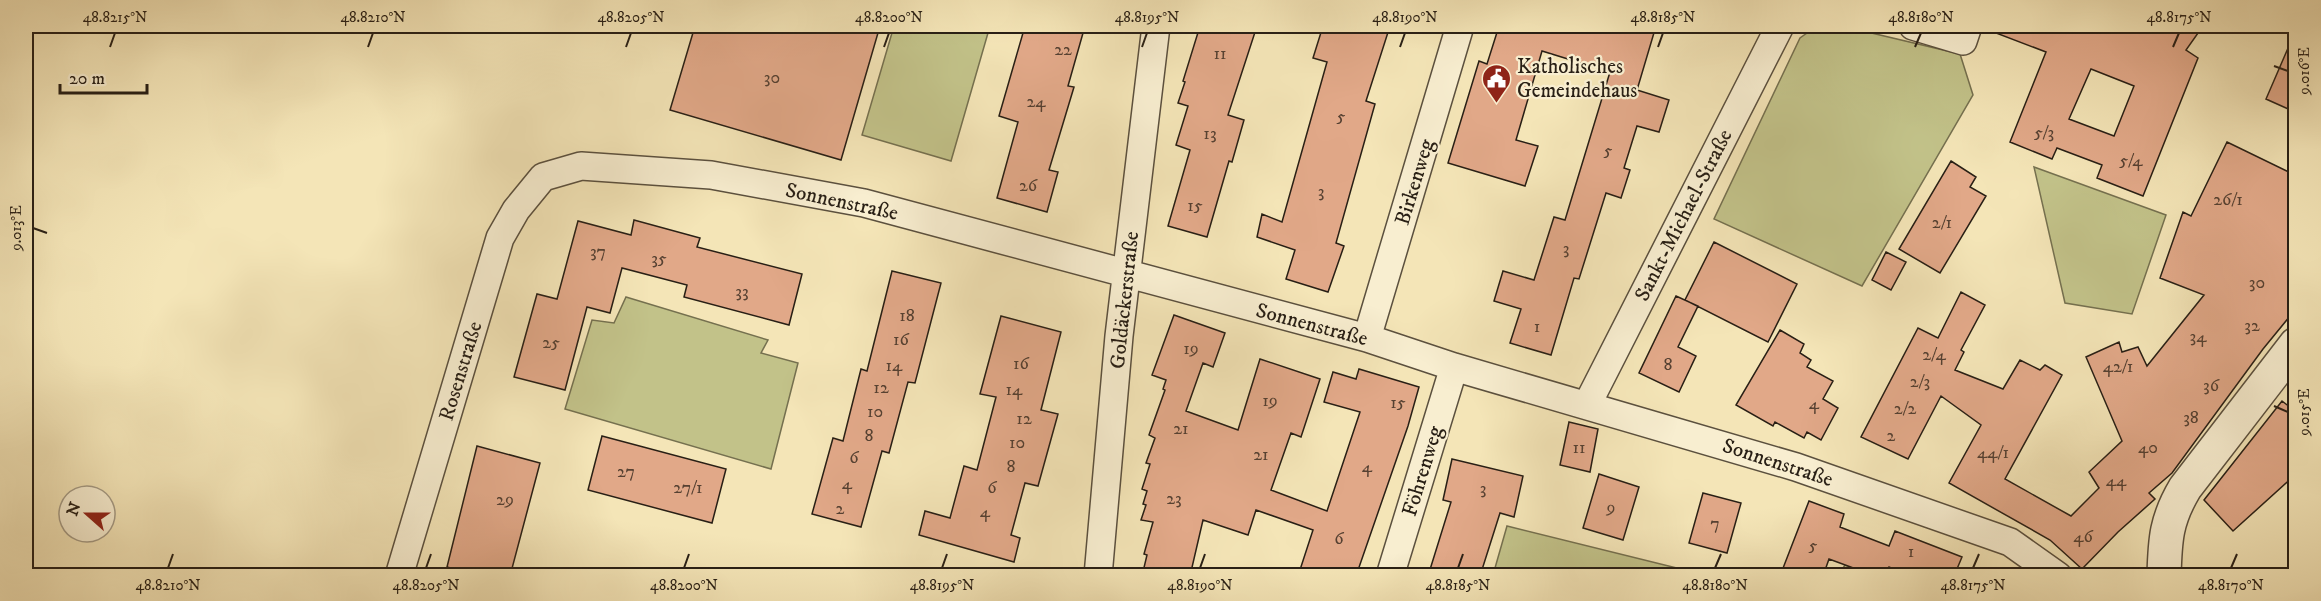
<svg xmlns="http://www.w3.org/2000/svg" width="2321" height="601" viewBox="0 0 2321 601" font-family="'IM FELL DW Pica',serif">
  <style>
    .green { fill: #c2c289; stroke: #75704f; stroke-width: 1.5 }
    .building { fill: #e1a888; stroke: #281f15; stroke-width: 1.5; fill-rule: evenodd }
    .lines { fill: none; stroke-linecap: round; stroke-linejoin: round }
    .minor-casing { stroke: #5b503e; stroke-width: 30 }
    .tertiary-casing { stroke: #5b503e; stroke-width: 36 }
    .minor { stroke: #f8eed0; stroke-width: 27 }
    .tertiary { stroke: #f8eed0; stroke-width: 33 }
    .ticks { fill: none; stroke: #281f15; stroke-width: 2 }
    .labels { text-anchor: middle; stroke-width: 4.5; stroke-linejoin: round; paint-order: stroke }
    .number-label { font-size: 18px; fill: #564132 }
    .poi-label { font-size: 21px; fill: #281f15; stroke: #f8eed0; text-anchor: start }
    .street-label { font-size: 21px; fill: #281f15; stroke: #f8eed0 }
    .neatline { fill: none; stroke: #281f15; stroke-width: 2 }
    .ticks-label { font-size: 15px; text-anchor: middle; fill: #281f15 }
  </style>
  <rect width="100%" height="100%" fill="#f4e5b7"/>
  <filter id="stains"><feTurbulence type="fractalNoise" baseFrequency=".00333" numOctaves="4"/><feColorMatrix values="0 0 0 0 .2 0 0 0 0 .09 0 0 0 0 .02 0 0 0 .5 -.17"/></filter>
  <radialGradient id="worn" r=".72"><stop offset=".6" stop-color="#630" stop-opacity="0"/><stop offset="1" stop-color="#630" stop-opacity=".3"/></radialGradient>
  <!-- green -->
  <path class="green" d="M894 26H990L951 161 862 135Z
    M1817 26H1842L1960 54 1973 95 1862 286 1714 219 1800 38Z
    M2034 167 2166 215 2132 314 2065 303Z
    M626 297 768 340 761 353 798 363 771 469 565 409 592 320 614 323Z
    M1507 526 1705 575H1493Z
    M1845 565 1875 575 1838 576Z"/>
  <!-- building -->
  <path class="building" d="M695 26H880L841 160 670 110Z
    M1025 26H1085L1068 86 1074 87 1049 170 1058 172 1047 212 997 198 1018 122 999 116Z
    M1200 26H1257L1228 115 1244 120 1232 162 1229 161 1207 237 1168 226 1190 150 1176 145 1188 106 1178 103 1185 82 1183 81Z
    M1323 26H1390L1366 101 1375 104 1336 243 1344 246 1328 292 1286 279 1295 250 1257 237 1262 214 1282 222 1327 62 1313 58Z
    M1499 26H1656L1637 90 1669 100 1659 132 1637 126 1624 168 1630 170 1621 198 1606 193 1579 279 1574 278 1551 355 1510 343 1521 309 1494 301 1503 271 1534 280 1554 217 1565 220 1610 72 1542 51 1516 140 1538 146 1525 186 1448 163 1479 61 1487 64Z
    M1983 26H2203L2186 50 2198 58 2143 196 2097 178 2102 165 2057 148 2052 159 2010 142 2046 52 1983 28ZM2091 69 2134 86 2114 136 2069 119Z
    M2295 32V112L2266 99Z
    M2227 142 2295 175V310L2263 349 2172 473 2149 493 2155 499 2118 532 2082 569 2050 540 1949 483 1981 425 1941 396 1908 459 1861 437 1918 328 1938 338 1961 292 1985 305 1961 350 1964 352 1955 370 2003 389 2020 360 2040 370 2045 365 2062 375 2005 479 2071 516 2099 488 2089 472 2122 441 2086 357 2119 342 2122 352 2138 347 2147 366 2204 295 2160 278 2183 212 2191 216Z
    M1951 161 1976 177 1970 187 1986 196 1940 273 1899 249Z
    M634 220 700 238 697 247 802 274 789 325 684 297 687 285 622 268 610 313 587 307 565 390 514 377 537 294 557 299 578 221 631 235Z
    M1714 242 1797 284 1768 342 1685 300Z
    M1886 252 1906 262 1891 290 1872 280Z
    M892 271 941 283 915 383 908 382 889 453 882 451 861 527 812 514 833 438 843 441 861 369 867 371Z
    M1676 296 1698 306 1678 347 1696 356 1679 392 1639 373Z
    M1174 315 1225 333 1213 367 1203 363 1186 411 1238 430 1260 359 1320 379 1301 437 1291 433 1271 490 1327 511 1360 412 1324 402 1333 372 1356 379 1359 369 1419 387 1408 426 1356 576H1298L1313 530 1256 510 1248 535 1203 520 1190 576H1142L1147 555 1144 554 1153 522 1141 520 1146 505 1143 504 1147 491 1142 489 1150 464 1146 463 1155 438 1149 435 1165 390 1163 389 1166 380 1152 375Z
    M1001 316 1061 332 1041 410 1058 414 1038 486 1025 483 1011 535 1020 538 1014 562 919 535 925 511 950 518 964 466 977 470 996 397 980 394Z
    M1780 330 1804 344 1800 353 1811 360 1807 367 1833 381 1823 399 1838 408 1821 440 1807 432 1804 438 1775 422 1773 426 1736 405Z
    M2282 401 2295 411V475L2233 531 2204 500Z
    M1569 422 1598 429 1590 472 1560 465Z
    M602 436 726 469 712 523 588 490Z
    M477 446 540 463 510 576H460L461 571 447 567Z
    M1452 459 1523 476 1514 517 1500 513 1480 576H1428L1451 502 1443 500Z
    M1599 474 1639 487 1623 540 1583 528Z
    M1703 493 1741 503 1727 553 1689 543Z
    M1809 501 1844 514 1840 527 1889 546 1895 531 1962 557 1954 576H1911L1889 567 1886 576H1875L1829 559 1823 576H1780Z"/>
  <g class="lines">
    <defs>
      <path id="minor" d="M1913 26 1963 41 1968 26
        M1367 338 1460 26
        M1587 405 1780 26
        M399 576 500 238 516 210 543 177 581 166 711 175 864 203 1367 338 1454 367 1796 467 2010 542 2058 576
        M1098 576 1119 336 1156 26
        M1390 576 1454 367"/>
      <path id="tertiary" d="M2164 576C2165 539 2166 520 2185 488L2296 344"/>
    </defs>
    <!-- minor casing -->
    <use href="#minor" class="minor-casing"/>
    <!-- tertiary casing -->
    <use href="#tertiary" class="tertiary-casing"/>
    <!-- minor -->
    <use href="#minor" class="minor"/>
    <!-- tertiary -->
    <use href="#tertiary" class="tertiary"/>
  </g>
  <!-- ticks -->
  <path class="ticks" d="M110 47 115 33M368 47 373 33M626 47 631 33M884 47 889 33M1142 47 1147 33M1400 47 1405 33M1658 47 1663 33M1915 47 1921 33M2173 47 2179 33M2274 66 2288 71M33 228 47 233M2274 406 2288 412M168 568 173 554M426 568 431 554M684 568 689 554M942 568 947 554M1200 568 1205 554M1458 568 1463 554M1715 568 1721 554M1973 568 1979 554M2231 568 2237 554"/>
  <!-- icons -->
  <defs>
    <symbol id="civic-pin" viewBox="-11 -11 22 30"><path d="M0 17L-7.5 6A9.5 9.5 0 1 1 7.5 6Z" fill="#8f2418" stroke="#f8eed0"/><path d="M-.6-6.5H3V-4.5H.6V-3L4-1V1h2V6H-6V1h2V-1L-.6-3ZM-1.2 2.5V6h2.4V2.5Z" fill="#fff"/></symbol>
  </defs>
  <g fill-rule="evenodd">
    <use href="#civic-pin" x="1480" y="62" width="33" height="45"/>
  </g>
  <g class="labels">
    <!-- number labels -->
    <g class="number-label">
      <text x="1063" y="55">22</text>
      <text x="1220" y="59">11</text>
      <text x="772" y="83">30</text>
      <text x="1036" y="107">24</text>
      <text x="1341" y="122">5</text>
      <text x="2044" y="138">5/3</text>
      <text x="1210" y="139">13</text>
      <text x="1608" y="156">5</text>
      <text x="2131" y="166">5/4</text>
      <text x="1028" y="191">26</text>
      <text x="1321" y="197">3</text>
      <text x="2228" y="205">26/1</text>
      <text x="1195" y="211">15</text>
      <text x="1942" y="228">2/1</text>
      <text x="1566" y="254">3</text>
      <text x="598" y="257">37</text>
      <text x="659" y="264">35</text>
      <text x="2257" y="288">30</text>
      <text x="742" y="297">33</text>
      <text x="907" y="321">18</text>
      <text x="2252" y="331">32</text>
      <text x="1537" y="332">1</text>
      <text x="2198" y="342">34</text>
      <text x="901" y="345">16</text>
      <text x="551" y="348">25</text>
      <text x="1191" y="354">19</text>
      <text x="1934" y="360">2/4</text>
      <text x="1021" y="369">16</text>
      <text x="1668" y="370">8</text>
      <text x="894" y="371">14</text>
      <text x="2118" y="372">42/1</text>
      <text x="1920" y="387">2/3</text>
      <text x="2211" y="391">36</text>
      <text x="881" y="393">12</text>
      <text x="1014" y="395">14</text>
      <text x="1270" y="406">19</text>
      <text x="1398" y="408">15</text>
      <text x="1814" y="409">4</text>
      <text x="1905" y="414">2/2</text>
      <text x="875" y="417">10</text>
      <text x="2191" y="423">38</text>
      <text x="1024" y="424">12</text>
      <text x="1181" y="434">21</text>
      <text x="869" y="441">8</text>
      <text x="1891" y="441">2</text>
      <text x="1017" y="448">10</text>
      <text x="1579" y="453">11</text>
      <text x="2148" y="453">40</text>
      <text x="1993" y="458">44/1</text>
      <text x="1261" y="460">21</text>
      <text x="854" y="463">6</text>
      <text x="1011" y="472">8</text>
      <text x="1367" y="472">4</text>
      <text x="626" y="477">27</text>
      <text x="2116" y="486">44</text>
      <text x="847" y="489">4</text>
      <text x="688" y="493">27/1</text>
      <text x="992" y="493">6</text>
      <text x="1483" y="494">3</text>
      <text x="1174" y="504">23</text>
      <text x="505" y="505">29</text>
      <text x="1611" y="513">9</text>
      <text x="840" y="514">2</text>
      <text x="985" y="517">4</text>
      <text x="1715" y="529">7</text>
      <text x="2083" y="542">46</text>
      <text x="1339" y="544">6</text>
      <text x="1813" y="551">5</text>
      <text x="1911" y="557">1</text>
    </g>
    <!-- poi labels -->
    <g class="poi-label">
      <text x="1517" y="73">Katholisches<tspan x="1517" dy="24">Gemeindehaus</tspan></text>
    </g>
    <!-- street labels -->
    <g class="street-label">
      <text transform="translate(1414 182) rotate(-73)" y="7">Birkenweg</text>
      <text transform="translate(842 201) rotate(12)" y="7">Sonnenstraße</text>
      <text transform="translate(1683 215) rotate(-63)" y="7">Sankt-Michael-Straße</text>
      <text transform="translate(1124 300) rotate(-84)" y="7">Goldäckerstraße</text>
      <text transform="translate(1312 324) rotate(15)" y="7">Sonnenstraße</text>
      <text transform="translate(460 371) rotate(-73)" y="7">Rosenstraße</text>
      <text transform="translate(1778 462) rotate(18)" y="7">Sonnenstraße</text>
      <text transform="translate(1422 471) rotate(-73)" y="7">Föhrenweg</text>
    </g>
  </g>
  <!-- margin -->
  <rect width="2321" height="601" fill="none" stroke="#f4e5b7" stroke-width="66"/>
  <!-- north arrow -->
  <g transform="translate(87 514) rotate(291)"><circle r="28" fill="#f8eed0" stroke="#a59b85" stroke-width="1.5"/>
  <path d="M0-4.5L10 22L0 15L-10 22Z" fill="#8f2418"/>
  <text y="-9" font-size="16" font-weight="bold" text-anchor="middle" fill="#281f15">N</text>
  </g>
  <!-- scale -->
  <path d="M60 84v9h87v-9" fill="none" stroke="#281f15" stroke-width="3"/>
  <text x="69" y="84" font-size="18" fill="#281f15" stroke="#f8eed0" stroke-width="4.5" paint-order="stroke">20 m</text>
  <rect x="33" y="33" width="2255" height="535" class="neatline"/>
  <g class="ticks-label">
    <text x="115" y="22">48.8215°N</text>
    <text x="373" y="22">48.8210°N</text>
    <text x="631" y="22">48.8205°N</text>
    <text x="889" y="22">48.8200°N</text>
    <text x="1147" y="22">48.8195°N</text>
    <text x="1405" y="22">48.8190°N</text>
    <text x="1663" y="22">48.8185°N</text>
    <text x="1921" y="22">48.8180°N</text>
    <text x="2179" y="22">48.8175°N</text>
    <text transform="translate(2304 71) rotate(-90)" y="5">9.016°E</text>
    <text transform="translate(16 228) rotate(-90)" y="5">9.013°E</text>
    <text transform="translate(2304 412) rotate(-90)" y="5">9.015°E</text>
    <text x="168" y="590">48.8210°N</text>
    <text x="426" y="590">48.8205°N</text>
    <text x="684" y="590">48.8200°N</text>
    <text x="942" y="590">48.8195°N</text>
    <text x="1200" y="590">48.8190°N</text>
    <text x="1458" y="590">48.8185°N</text>
    <text x="1715" y="590">48.8180°N</text>
    <text x="1973" y="590">48.8175°N</text>
    <text x="2231" y="590">48.8170°N</text>
  </g>
  <rect width="100%" height="100%" filter="url(#stains)"/>
  <rect width="100%" height="100%" fill="url(#worn)"/>
</svg>
